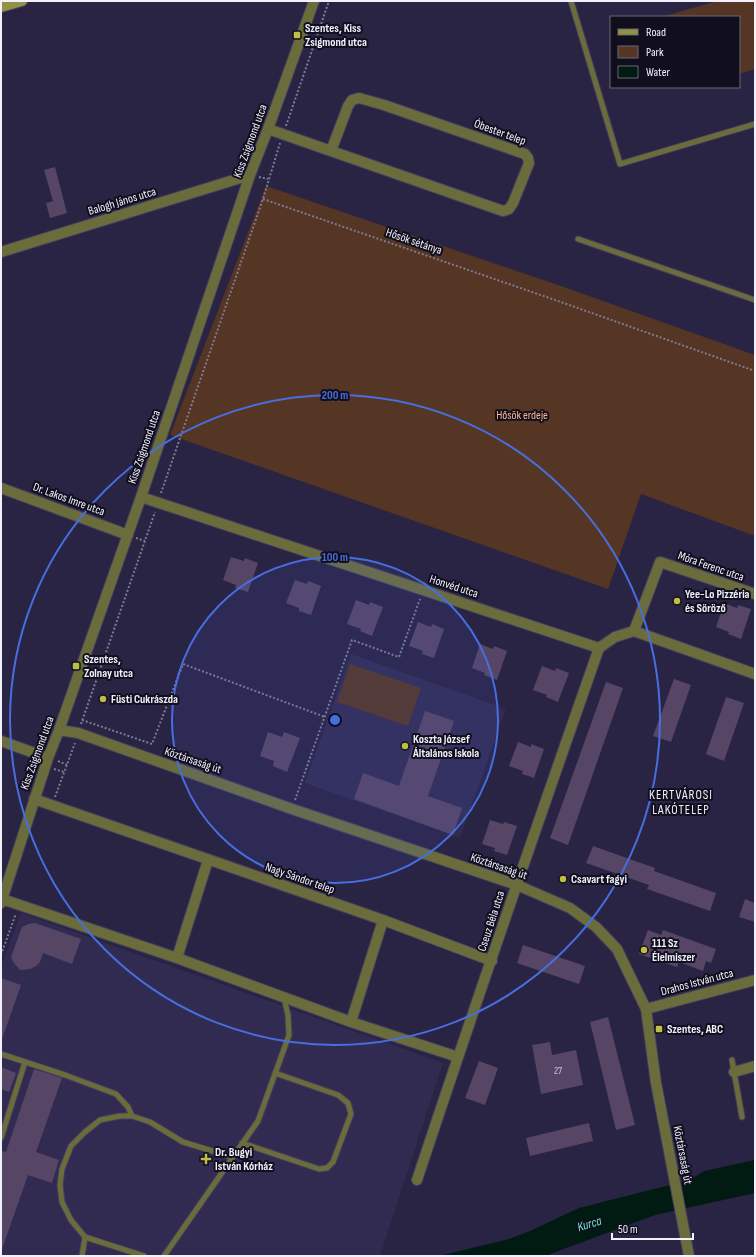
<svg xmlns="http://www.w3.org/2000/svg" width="756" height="1257" viewBox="0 0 756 1257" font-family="'Sofia Sans Condensed',sans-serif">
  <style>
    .built { fill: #312b52 }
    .green { fill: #553523 }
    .water { fill: #011a12 }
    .building { fill: #574566 }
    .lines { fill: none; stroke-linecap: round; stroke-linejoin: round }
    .lane-casing { stroke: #45405e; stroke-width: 7 }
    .street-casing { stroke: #45405e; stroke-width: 12 }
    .secondary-casing { stroke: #45405e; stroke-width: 12 }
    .path { stroke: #7f7b93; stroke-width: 2; stroke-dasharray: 2 2; stroke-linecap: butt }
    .lane { stroke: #6b6c3c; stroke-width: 5 }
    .street { stroke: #6b6c3c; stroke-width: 10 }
    .secondary { stroke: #919242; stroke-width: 10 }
    .ring { fill: none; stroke: #476edf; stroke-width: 2 }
    .poi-dot { fill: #bebf42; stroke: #110f1e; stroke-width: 1.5 }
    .labels { text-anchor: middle; stroke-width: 4; stroke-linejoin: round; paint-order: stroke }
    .number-label { font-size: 10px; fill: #cac5d7 }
    .poi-label { font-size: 12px; font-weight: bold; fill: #f1f0fd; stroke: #110f1e; text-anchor: start }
    .street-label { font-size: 12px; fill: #f1f0fd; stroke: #110f1e }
    .park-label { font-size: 12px; fill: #fbb48e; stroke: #110f1e }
    .neighbourhood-label { font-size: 13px; letter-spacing: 1px; fill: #f1f0fd; stroke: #110f1e }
    .water-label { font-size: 13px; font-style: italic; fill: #70e7c0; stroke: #110f1e }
    .centre { fill: #476edf; stroke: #110f1e; stroke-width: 2 }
    .ring-label { font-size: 12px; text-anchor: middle; font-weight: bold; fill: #476edf; stroke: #110f1e; stroke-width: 4; stroke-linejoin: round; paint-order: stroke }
  </style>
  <rect width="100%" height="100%" fill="#292344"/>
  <!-- built -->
  <path class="built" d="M351 654 506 709 460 838 305 783Z
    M21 913 443 1063 380 1256H1V966Z"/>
  <!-- green -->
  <path class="green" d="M717 1H755V69L739 74V17H661Z
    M266 186 561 286 755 355V536L641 494 608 589 170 435Z
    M350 664 421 688 408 726 337 702Z"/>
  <!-- water -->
  <path class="water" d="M755 1160V1193L655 1215 545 1256H439L509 1239 530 1231 579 1208 690 1180 704 1171Z"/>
  <!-- building -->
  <path class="building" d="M55 167 67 213 50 218 46 203 53 201 44 170Z
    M231 557 244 561 245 558 258 563 248 592 235 588 236 585 223 580Z
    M295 580 307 584 308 581 321 586 311 615 299 611V608L286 603Z
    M356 600 369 605 370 602 383 607 372 636 360 631 361 629 347 624Z
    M724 603 737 608 738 605 751 609 741 639 728 634 729 632 716 627Z
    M418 622 431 627 432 624 444 629 434 658 422 654 423 651 409 646Z
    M480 644 493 649 494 646 507 651 497 680 484 675 485 673 472 668Z
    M542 666 555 671 556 668 569 673 558 702 546 697 547 695 533 690Z
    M674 679 691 685 671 742 653 736Z
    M606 682 623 688 568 845 550 838Z
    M726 697 744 703 724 761 706 754Z
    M425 711 454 721 428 796 462 808 453 835 354 799 363 773 399 786Z
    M268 732 282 737 284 732 300 738 287 772 273 766 274 761 260 756Z
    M518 742 531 747V744L544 749 534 778 522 774 523 771 509 766Z
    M490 820 503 824 504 822 517 826 507 855 494 851 495 848 482 844Z
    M593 846 655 868 654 871 716 893 710 911 647 889 649 885 586 863Z
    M745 899 755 903V922L739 917Z
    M35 923 81 939 72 964 43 953 40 962 36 966 30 969 20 970 14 963 11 957 22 927 29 924Z
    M648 930 661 935 663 930 716 949 711 963 706 961 703 971 679 962 677 967 639 954Z
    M523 945 585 966 579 984 517 963Z
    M1 978 21 985 2 1039H1Z
    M608 1017 635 1125 616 1130 590 1022Z
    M550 1042 552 1055 576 1050 583 1085 541 1094 532 1045Z
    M479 1061 498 1068 485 1105 465 1098Z
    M1 1067 16 1073 9 1092 1 1089Z
    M34 1069 62 1078 36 1152 59 1160 52 1183 28 1175 2 1249H1V1151L6 1152Z
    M589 1123 593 1141 530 1156 526 1138Z"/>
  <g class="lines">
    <defs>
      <path id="lane" d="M571 1 620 164 755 124
        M578 239 755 300
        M1 1054 65 1075 116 1094 128 1107 132 1116
        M732 1060 742 1117
        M1 1138 25 1062
        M242 1143 319 1169 327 1168 333 1162 351 1114 348 1103 338 1095 275 1073
        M82 1256 85 1237
        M144 1256 85 1237 71 1220 62 1202 60 1185 62 1169 71 1146 85 1132 100 1120 120 1116H132L150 1122 183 1142 232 1157
        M164 1256 258 1121 289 1035 288 1015 284 998"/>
      <path id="street" d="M268 129 503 211 509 209 513 203 529 163 528 158 525 154 384 105 359 98 352 100 348 106 331 151
        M1 252 250 175
        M1 488 128 535
        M141 497 599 648 615 637 634 631 755 674
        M634 631 660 562 755 594
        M59 730 78 733 292 809 517 885 570 908 596 927 617 949 646 1009 656 1083 689 1256
        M1 741 48 758
        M34 799 383 920 492 961
        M2 899 177 958 351 1022 458 1057
        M1 903 48 758 59 730 141 497 250 175 268 129 314 1
        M177 958 208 860
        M646 1009 755 980
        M351 1022 383 920
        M734 1072 755 1066
        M417 1180C476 1002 537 825 599 648"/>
      <path id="secondary" d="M1 7 22 1"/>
    </defs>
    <!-- lane casing -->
    <use href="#lane" class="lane-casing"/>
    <!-- street casing -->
    <use href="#street" class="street-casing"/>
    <!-- secondary casing -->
    <use href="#secondary" class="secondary-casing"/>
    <!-- path -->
    <path class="path" d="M286 126 329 1
      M259 177 268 179
      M263 199 558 301 755 371
      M161 493 263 199 280 143
      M136 538 145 541
      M82 720 152 744 183 664 325 717
      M81 724 155 512
      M58 761 67 765
      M54 769 64 772
      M55 797 75 743
      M295 800 352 640 399 657 420 599
      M1 955 15 916 14 915"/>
    <!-- lane -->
    <use href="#lane" class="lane"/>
    <!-- street -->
    <use href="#street" class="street"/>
    <!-- secondary -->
    <use href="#secondary" class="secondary"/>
  </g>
  <!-- distance rings -->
  <circle cx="335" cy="720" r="163" fill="#476edf" fill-opacity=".12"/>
  <g class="ring">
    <circle cx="335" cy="720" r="163"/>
    <circle cx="335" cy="720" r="325"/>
  </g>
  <!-- markers -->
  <g class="poi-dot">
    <rect x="293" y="31" width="8" height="8" rx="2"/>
    <circle cx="677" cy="601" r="4"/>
    <rect x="72" y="662" width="8" height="8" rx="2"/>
    <circle cx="103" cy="699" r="4"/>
    <circle cx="405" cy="746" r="4"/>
    <circle cx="563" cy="879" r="4"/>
    <circle cx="644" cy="950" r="4"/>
    <rect x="655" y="1025" width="8" height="8" rx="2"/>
    <path d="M204 1153h4v4h4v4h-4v4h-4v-4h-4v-4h4z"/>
  </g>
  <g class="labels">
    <!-- number labels -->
    <g class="number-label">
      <text x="558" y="1074">27</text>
    </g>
    <!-- poi labels -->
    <g class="poi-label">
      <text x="305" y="32">Szentes, Kiss<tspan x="305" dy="14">Zsigmond utca</tspan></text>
      <text x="685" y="598">Yee-Lo Pizzéria<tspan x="685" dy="14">és Söröző</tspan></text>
      <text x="84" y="663">Szentes,<tspan x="84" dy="14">Zolnay utca</tspan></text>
      <text x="111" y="703">Füsti Cukrászda</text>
      <text x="413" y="743">Koszta József<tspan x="413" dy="14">Általános Iskola</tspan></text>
      <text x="571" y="883">Csavart fagyi</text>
      <text x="652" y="947">111 Sz<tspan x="652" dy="14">Élelmiszer</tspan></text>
      <text x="667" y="1033">Szentes, ABC</text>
      <text x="215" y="1156">Dr. Bugyi<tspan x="215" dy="14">István Kórház</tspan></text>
    </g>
    <!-- street labels -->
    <g class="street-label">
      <text transform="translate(500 132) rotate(20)" y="4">Óbester telep</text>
      <text transform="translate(250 141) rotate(-70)" y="4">Kiss Zsigmond utca</text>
      <text transform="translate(122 201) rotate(-17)" y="4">Balogh János utca</text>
      <text transform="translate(414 241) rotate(19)" y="4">Hősök sétánya</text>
      <text transform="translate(144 447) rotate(-71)" y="4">Kiss Zsigmond utca</text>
      <text transform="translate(69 499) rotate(20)" y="4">Dr. Lakos Imre utca</text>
      <text transform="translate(711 566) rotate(19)" y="4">Móra Ferenc utca</text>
      <text transform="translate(454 586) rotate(18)" y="4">Honvéd utca</text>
      <text transform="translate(37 753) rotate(-70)" y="4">Kiss Zsigmond utca</text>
      <text transform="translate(193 760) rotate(19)" y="4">Köztársaság út</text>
      <text transform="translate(499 866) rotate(19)" y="4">Köztársaság út</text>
      <text transform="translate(300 878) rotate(19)" y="4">Nagy Sándor telep</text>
      <text transform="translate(491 921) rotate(-72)" y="4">Cseuz Béla utca</text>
      <text transform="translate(697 982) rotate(-15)" y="4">Drahos István utca</text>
      <text transform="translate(683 1155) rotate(79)" y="4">Köztársaság út</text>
    </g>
    <!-- park labels -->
    <g class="park-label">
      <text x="522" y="419">Hősök erdeje</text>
    </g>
    <!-- neighbourhood labels -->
    <g class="neighbourhood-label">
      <text x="681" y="799">KERTVÁROSI<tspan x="681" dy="15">LAKÓTELEP</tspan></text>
    </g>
    <!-- water labels -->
    <g class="water-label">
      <text transform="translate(589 1223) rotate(-17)" y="5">Kurca</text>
    </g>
  </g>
  <circle cx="335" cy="720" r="6" class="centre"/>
  <g class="ring-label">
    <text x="335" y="399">200 m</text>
    <text x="335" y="561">100 m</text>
  </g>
  <!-- border -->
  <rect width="756" height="1257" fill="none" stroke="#f1f0fd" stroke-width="4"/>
  <!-- legend -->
  <rect x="610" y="16" width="130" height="72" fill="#110f1e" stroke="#6b6977"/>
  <rect x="618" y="29" width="20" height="6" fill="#919242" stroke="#6b6977"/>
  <text x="646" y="36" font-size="12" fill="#f1f0fd">Road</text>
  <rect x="618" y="46" width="20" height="12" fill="#553523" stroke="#6b6977"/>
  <text x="646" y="56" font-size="12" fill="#f1f0fd">Park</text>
  <rect x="618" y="66" width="20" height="12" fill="#011a12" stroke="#6b6977"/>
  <text x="646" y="76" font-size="12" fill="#f1f0fd">Water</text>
  <!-- scale -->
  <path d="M612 1233v6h81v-6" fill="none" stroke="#f1f0fd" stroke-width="2"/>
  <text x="618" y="1233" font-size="12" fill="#f1f0fd" stroke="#110f1e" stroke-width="3" paint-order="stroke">50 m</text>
</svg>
